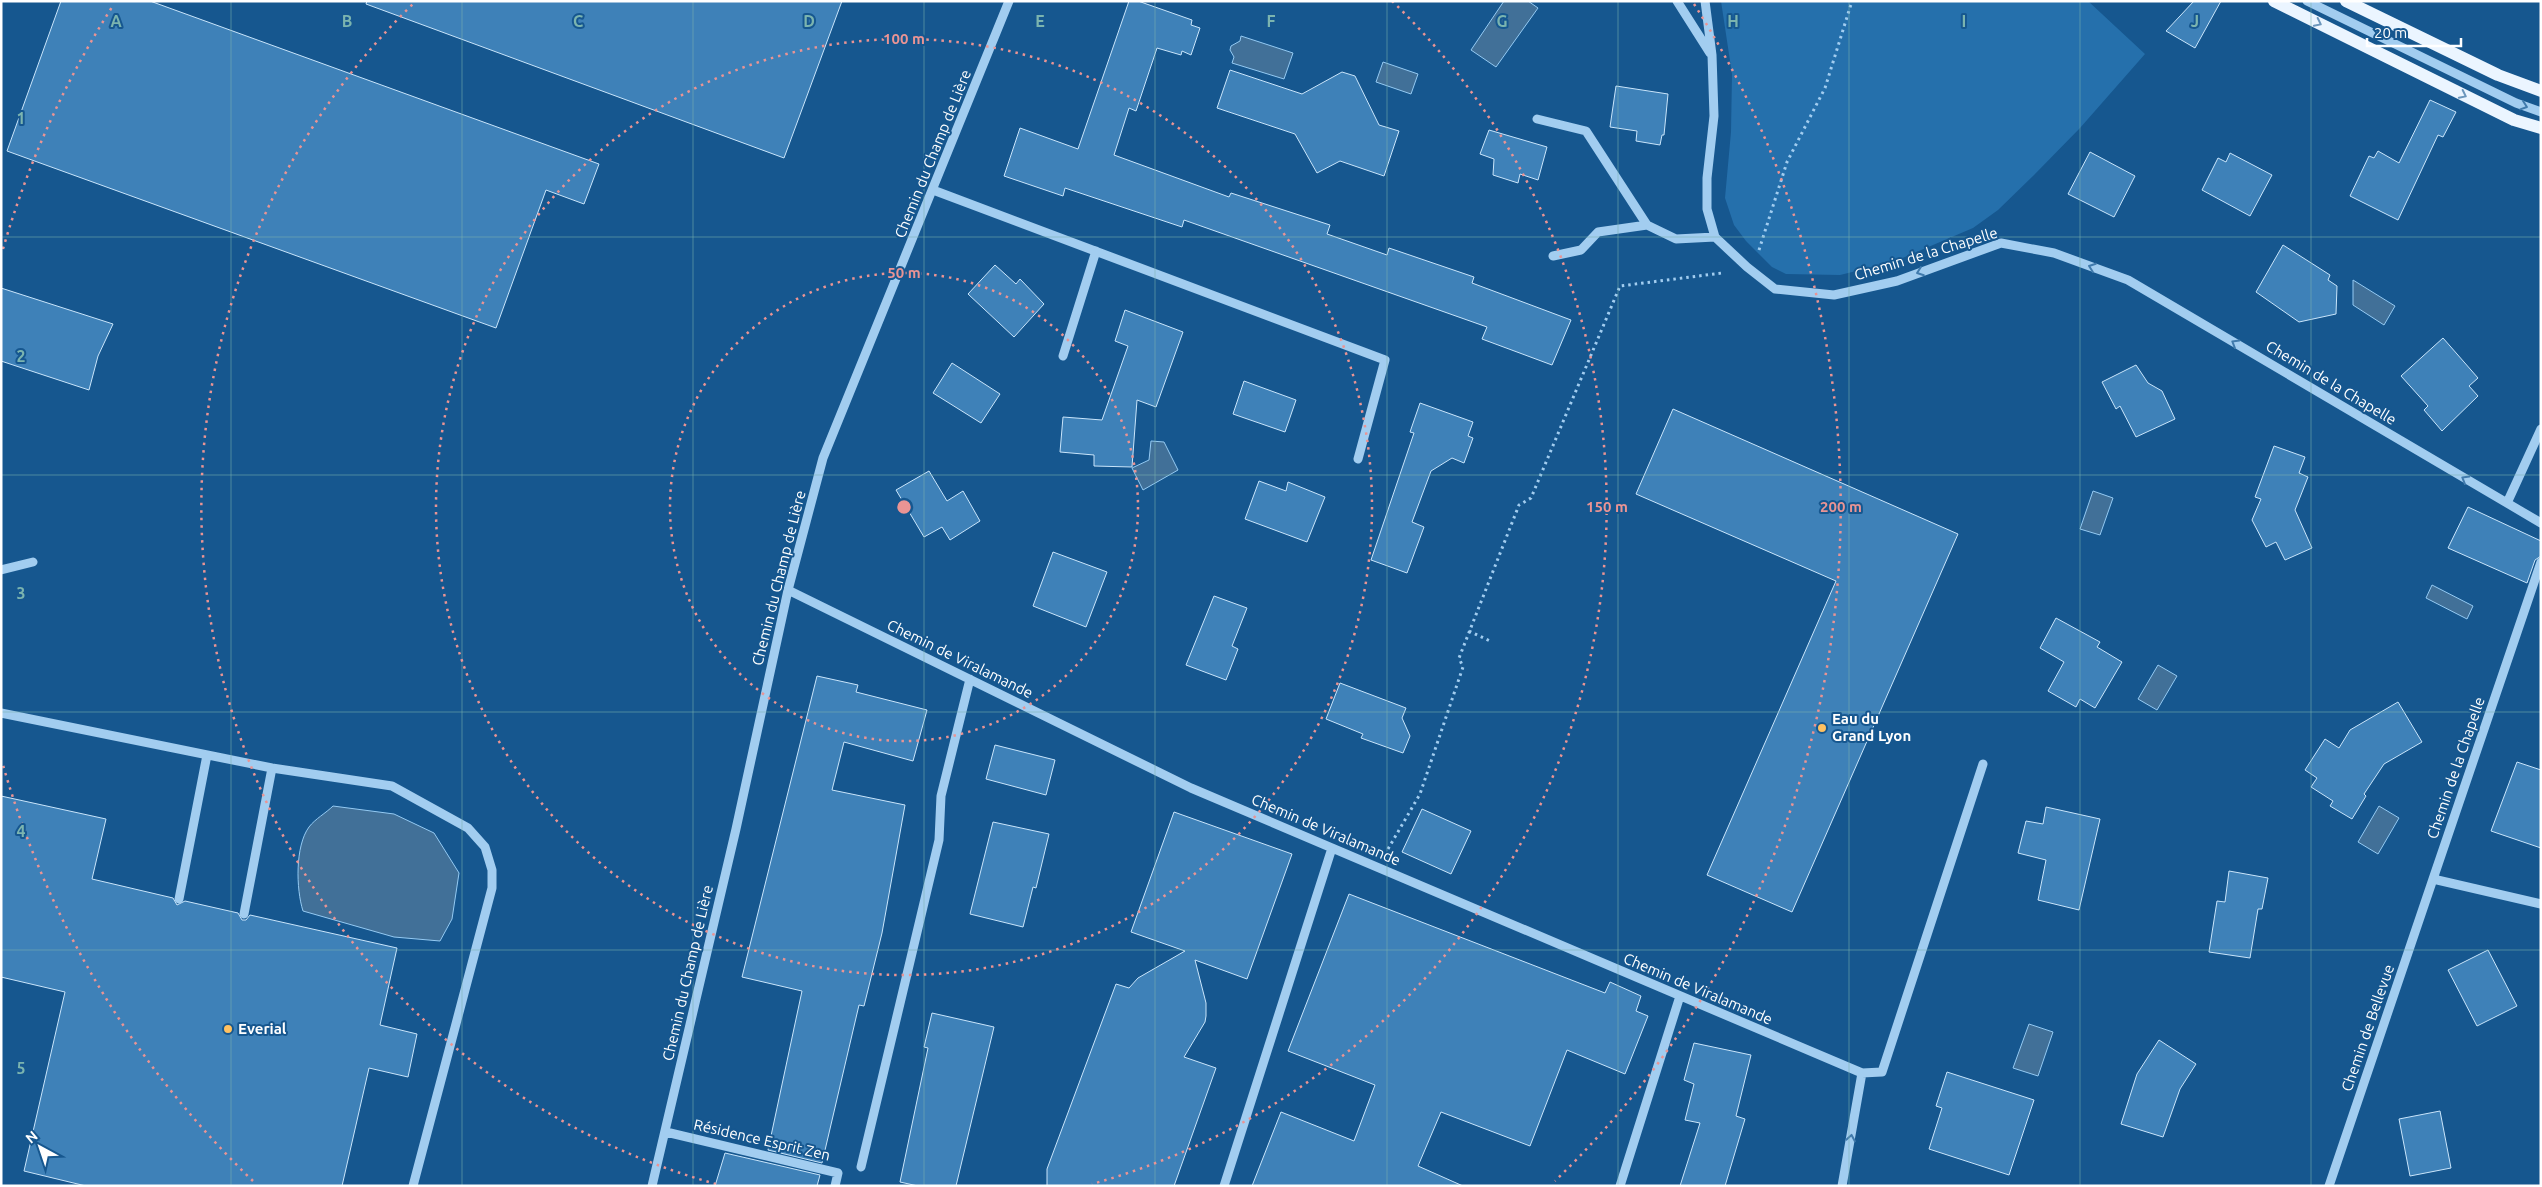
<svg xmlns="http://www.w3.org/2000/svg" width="2542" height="1187" viewBox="0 0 2542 1187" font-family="Ubuntu,sans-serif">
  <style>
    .green { fill: #2570ac }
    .water { fill: #417098; stroke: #94caf3 }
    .building { fill: #3e81b8; stroke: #c9e5fb }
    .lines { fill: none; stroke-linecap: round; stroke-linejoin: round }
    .path { stroke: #a2cdf0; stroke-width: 3; stroke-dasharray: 2.5 4; stroke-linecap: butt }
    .minor { stroke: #a2cdf0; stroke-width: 9 }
    .major { stroke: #ebf5ff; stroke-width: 12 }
    .oneway { stroke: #6b96bc }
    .oneway2 { stroke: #407aac }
    .grid { fill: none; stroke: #7bb4af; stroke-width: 1; stroke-opacity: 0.55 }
    .ring { fill: none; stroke: #ea9494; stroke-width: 2.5; stroke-dasharray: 2.5 5 }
    .poi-dot { fill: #ffc161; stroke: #16578f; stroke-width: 2 }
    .labels { text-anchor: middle; stroke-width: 4; stroke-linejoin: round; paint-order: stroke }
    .street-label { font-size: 15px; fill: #fff; stroke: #16578f }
    .poi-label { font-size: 15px; font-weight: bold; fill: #fff; stroke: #16578f; text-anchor: start }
    .grid-label { font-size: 16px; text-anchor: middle; font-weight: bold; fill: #7bb4af; stroke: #16578f; stroke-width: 4; stroke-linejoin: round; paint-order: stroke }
    .centre { fill: #ea9494; stroke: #16578f; stroke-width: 2.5 }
    .ring-label { font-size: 15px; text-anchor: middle; font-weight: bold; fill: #ea9494; stroke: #16578f; stroke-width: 4; stroke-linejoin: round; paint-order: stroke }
  </style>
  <rect width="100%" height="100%" fill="#16578f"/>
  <!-- green -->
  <path class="green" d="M1721 1H2088L2145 54 2080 128 2034 175 1998 210 1973 228 1893 262 1840 275 1786 274 1772 267 1746 241 1734 225 1725 198 1731 132 1732 74Z"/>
  <!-- water -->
  <path class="water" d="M1504 1H1528L1538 8 1496 67 1471 50Z
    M1241 36 1293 53 1284 79 1232 63 1234 57 1230 50 1231 46 1240 41Z
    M1383 62 1418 74 1411 94 1376 82Z
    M2353 280 2395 306 2384 325 2353 305Z
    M1151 441 1164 442 1178 470 1143 490 1132 468 1149 460Z
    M2093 491 2113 498 2100 535 2080 529Z
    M2432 585 2473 606 2467 619 2426 598Z
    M2158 665 2177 676 2157 710 2138 699Z
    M333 806 394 814 434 833 459 873 452 919 440 941 394 937 303 911C296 889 295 846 309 827 315 819 326 813 333 806Z
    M2379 806 2399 818 2378 854 2358 842Z
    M2029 1024 2053 1032 2038 1076 2013 1068Z"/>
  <!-- building -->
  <path class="building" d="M61 1H150L599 164 584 204 546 190 496 328 7 151Z
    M367 1H842L784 158 366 4Z
    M1129 1H1138L1192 20 1191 25 1200 28 1191 55 1182 51 1181 55 1157 48 1136 111 1129 108 1114 155 1229 197 1231 193 1330 225 1327 234 1387 255 1389 248 1474 277 1472 283 1571 320 1552 365 1482 339 1487 327 1184 220 1182 227 1065 188 1063 196 1004 176 1020 128 1078 149Z
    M2194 1H2221L2195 48 2166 31Z
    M1230 70 1302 94 1342 72 1355 76 1379 125 1399 131 1384 176 1340 161 1317 173 1295 134 1217 108Z
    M1616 86 1668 94 1664 135H1662L1660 145 1636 141 1637 131 1610 127Z
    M2430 100 2456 112 2443 137 2438 135 2398 220 2350 196 2369 156 2374 158 2378 151 2399 163Z
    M1489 130 1547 147 1538 180 1520 174 1518 183 1493 175 1494 159 1480 154Z
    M2090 152 2135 176 2114 217 2068 194Z
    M2230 153 2272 175 2250 216 2202 190 2218 158 2226 162Z
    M2283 245 2330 275 2328 280 2337 286 2336 314 2299 322 2256 292Z
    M995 265 1016 284 1020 279 1044 304 1014 337 968 294Z
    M1 288 113 324 98 356 89 390 1 361Z
    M1125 310 1183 332 1156 407 1137 400 1132 467 1094 466V455L1060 452 1063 417 1102 420 1128 346 1115 341Z
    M2443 338 2478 378 2469 386 2478 396 2442 431 2424 410 2428 406 2401 376Z
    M952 363 1000 394 981 423 933 393Z
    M2136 365 2148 383 2162 391 2175 419 2136 437 2120 406 2116 409 2102 382Z
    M1244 381 1296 400 1285 432 1233 414Z
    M1420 403 1473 422 1468 436 1473 438 1464 463 1452 458 1431 471 1412 522 1424 527 1407 573 1371 560 1414 433 1410 432Z
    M1673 409 1958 534 1792 912 1707 875 1836 581 1636 494Z
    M2274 446 2305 457 2299 473 2308 477 2295 510 2312 548 2285 560 2276 542 2266 547 2252 520 2261 499 2255 497Z
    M929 471 947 501 963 491 980 521 950 540 942 527 924 537 896 490Z
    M1259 481 1286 491 1288 482 1325 497 1307 542 1245 519Z
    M2468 507 2541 541V556L2535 560 2527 583 2448 548Z
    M1053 552 1107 572 1086 627 1033 606Z
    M1214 596 1247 608 1232 646 1238 649 1226 680 1186 665Z
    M2056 618 2100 642 2097 647 2122 662 2095 708 2080 699 2076 707 2048 691 2064 662 2040 648Z
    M817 676 858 685 856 692 927 710 913 761 844 742 832 790 905 805 882 933 864 1006 859 1005 822 1163 768 1150 802 991 742 977Z
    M1340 683 1406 708 1402 718 1410 736 1403 753 1361 738 1363 734 1326 719Z
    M2398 702 2422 742 2384 764 2364 794 2366 796 2352 819 2330 806 2333 801 2311 787 2317 778 2305 770 2325 739 2339 748 2350 730Z
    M995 745 1055 760 1046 795 986 779Z
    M2517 762 2541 770V848L2491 831Z
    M1 796 106 819 92 879 173 898 177 905 185 901 238 913 242 920H246L250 915 397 948 380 1025 417 1034 408 1077 369 1068 342 1186H86L24 1171 65 992 1 977Z
    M2046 807 2100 819 2079 910 2038 900 2046 860 2018 853 2026 821 2043 824Z
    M1422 809 1471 831 1451 874 1402 852Z
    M1174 812 1292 854 1247 979 1195 960 1206 1003V1016L1205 1022 1184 1057 1216 1068 1174 1186H1047V1169L1116 984 1129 988 1138 978 1185 951 1131 932Z
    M993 822 1049 834 1036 888 1033 887 1023 927 970 914Z
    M2229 871 2268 878 2262 909H2258L2250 958 2209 952 2217 901 2225 902Z
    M1349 894 1605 993 1610 982 1641 996 1636 1011 1648 1016 1625 1074 1567 1050 1530 1146 1441 1112 1418 1166 1463 1186H1252L1281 1112 1354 1141 1375 1085 1288 1051Z
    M2488 950 2517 1006 2477 1026 2448 970Z
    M932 1013 994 1027 956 1186H918L900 1182 928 1048 924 1047Z
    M2159 1040 2196 1064 2180 1089 2163 1137 2121 1124 2137 1074Z
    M1694 1043 1751 1055 1736 1116 1745 1119 1725 1186H1680L1700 1123 1685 1120 1694 1084 1684 1080Z
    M1947 1072 2034 1100 2009 1175 1929 1149 1942 1108 1936 1106Z
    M2440 1111 2451 1168 2410 1176 2399 1119Z
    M725 1153 820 1175 817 1186H715Z"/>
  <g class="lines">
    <!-- path -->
    <path class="path" d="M1759 250 1787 162 1825 88 1852 1
      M1469 631 1492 642
      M1388 849 1420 794 1463 667 1459 658 1519 505 1531 498 1620 286 1722 273"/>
    <!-- minor -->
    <path class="minor" d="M1677 1 1710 53
      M1705 1 1712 55 1714 116 1707 178V209L1715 237 1747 267 1775 289 1834 295 1897 281 2001 243 2054 253 2128 280 2541 523
      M2307 1 2516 103 2541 112
      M1537 119 1586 131 1647 225
      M933 190 1385 360 1358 459
      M1553 256 1581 250 1598 232 1647 225 1676 239 1715 237
      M1063 356 1096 251
      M2507 503 2541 429
      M2541 562 2433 879 2541 904
      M1 570 33 562
      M788 590 1191 788 1862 1073 1882 1072 1983 764
      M1 713 272 768 392 786 468 828 485 847 492 870V888L413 1186
      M179 899 207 755
      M244 914 272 768
      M666 1132 838 1173 835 1186
      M861 1167 939 840 941 796 970 679
      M652 1186 736 829 788 590 823 458 1009 1
      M1224 1186 1332 848
      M1620 1186 1680 996
      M1842 1186 1862 1073
      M2329 1186 2433 879"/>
    <!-- major -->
    <path class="major" d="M2274 1 2514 120 2541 128
      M2346 1 2498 75 2541 91"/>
  </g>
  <!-- one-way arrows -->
  <defs><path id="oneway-chevron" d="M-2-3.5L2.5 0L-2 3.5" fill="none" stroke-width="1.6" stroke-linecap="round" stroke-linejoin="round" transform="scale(1.25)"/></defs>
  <g class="oneway">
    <use href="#oneway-chevron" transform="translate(2318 23) rotate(26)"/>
    <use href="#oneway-chevron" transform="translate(2463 95) rotate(26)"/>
  </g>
  <g class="oneway2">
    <use href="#oneway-chevron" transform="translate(2524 106) rotate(19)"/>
    <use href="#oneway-chevron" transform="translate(2092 267) rotate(-160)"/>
    <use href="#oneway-chevron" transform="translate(1920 272) rotate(160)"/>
    <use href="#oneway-chevron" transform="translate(2235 343) rotate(-149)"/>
    <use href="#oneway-chevron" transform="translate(2465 479) rotate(-149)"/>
    <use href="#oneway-chevron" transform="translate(1851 1138) rotate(-80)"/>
  </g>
  <!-- grid -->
  <path class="grid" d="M231 1V1186M462 1V1186M693 1V1186M924 1V1186M1155 1V1186M1387 1V1186M1618 1V1186M1849 1V1186M2080 1V1186M2311 1V1186M1 237H2541M1 475H2541M1 712H2541M1 950H2541"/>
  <!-- distance rings -->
  <g class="ring">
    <circle cx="904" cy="507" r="234"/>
    <circle cx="904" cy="507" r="468"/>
    <path d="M716 1184A703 703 0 0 1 416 1M1392 1A703 703 0 0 1 1092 1184"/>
    <path d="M253 1181A937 937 0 0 1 3 765M3 249A937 937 0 0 1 114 4M1694 4A937 937 0 0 1 1555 1181"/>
  </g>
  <!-- markers -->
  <g class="poi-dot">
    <circle cx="1822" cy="728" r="5"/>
    <circle cx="228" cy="1029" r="5"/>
  </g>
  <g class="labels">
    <!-- street labels -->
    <g class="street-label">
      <text transform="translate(933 154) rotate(-68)" y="5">Chemin du Champ de Lière</text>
      <text transform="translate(1926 254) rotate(-17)" y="5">Chemin de la Chapelle</text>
      <text transform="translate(2331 383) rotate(31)" y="5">Chemin de la Chapelle</text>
      <text transform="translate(779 578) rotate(-76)" y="5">Chemin du Champ de Lière</text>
      <text transform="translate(960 659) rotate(26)" y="5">Chemin de Viralamande</text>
      <text transform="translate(2456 768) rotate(-71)" y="5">Chemin de la Chapelle</text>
      <text transform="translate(1326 830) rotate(23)" y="5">Chemin de Viralamande</text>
      <text transform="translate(688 973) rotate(-77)" y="5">Chemin du Champ de Lière</text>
      <text transform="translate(1698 989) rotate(23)" y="5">Chemin de Viralamande</text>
      <text transform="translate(2368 1028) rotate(-71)" y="5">Chemin de Bellevue</text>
      <text transform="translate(762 1140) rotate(13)" y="5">Résidence Esprit Zen</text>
    </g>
    <!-- poi labels -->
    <g class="poi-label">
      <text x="1832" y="724">Eau du<tspan x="1832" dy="17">Grand Lyon</tspan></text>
      <text x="238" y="1034">Everial</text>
    </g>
  </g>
  <g class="grid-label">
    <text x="116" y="27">A</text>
    <text x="347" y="27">B</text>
    <text x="578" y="27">C</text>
    <text x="809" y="27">D</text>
    <text x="1040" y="27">E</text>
    <text x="1271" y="27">F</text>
    <text x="1502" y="27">G</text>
    <text x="1733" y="27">H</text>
    <text x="1964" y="27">I</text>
    <text x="2195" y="27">J</text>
    <text x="21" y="124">1</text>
    <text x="21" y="362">2</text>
    <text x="21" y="599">3</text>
    <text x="21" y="837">4</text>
    <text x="21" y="1074">5</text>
  </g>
  <circle cx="904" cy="507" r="8" class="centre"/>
  <g class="ring-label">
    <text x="904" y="44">100 m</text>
    <text x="904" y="278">50 m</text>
    <text x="1607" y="512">150 m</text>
    <text x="1841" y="512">200 m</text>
  </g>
  <!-- border -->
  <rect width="2542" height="1187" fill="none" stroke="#ffffff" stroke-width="5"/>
  <!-- north arrow -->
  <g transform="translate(40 1147) rotate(320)" stroke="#16578f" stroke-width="4" paint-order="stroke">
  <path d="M0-4L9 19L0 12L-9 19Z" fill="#ffffff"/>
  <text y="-8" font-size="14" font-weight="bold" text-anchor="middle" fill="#ffffff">N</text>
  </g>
  <!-- scale -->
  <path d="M2367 38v8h94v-8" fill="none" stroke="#ffffff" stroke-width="2.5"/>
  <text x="2374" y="38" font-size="15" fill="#ffffff" stroke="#16578f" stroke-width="4" paint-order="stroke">20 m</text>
</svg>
